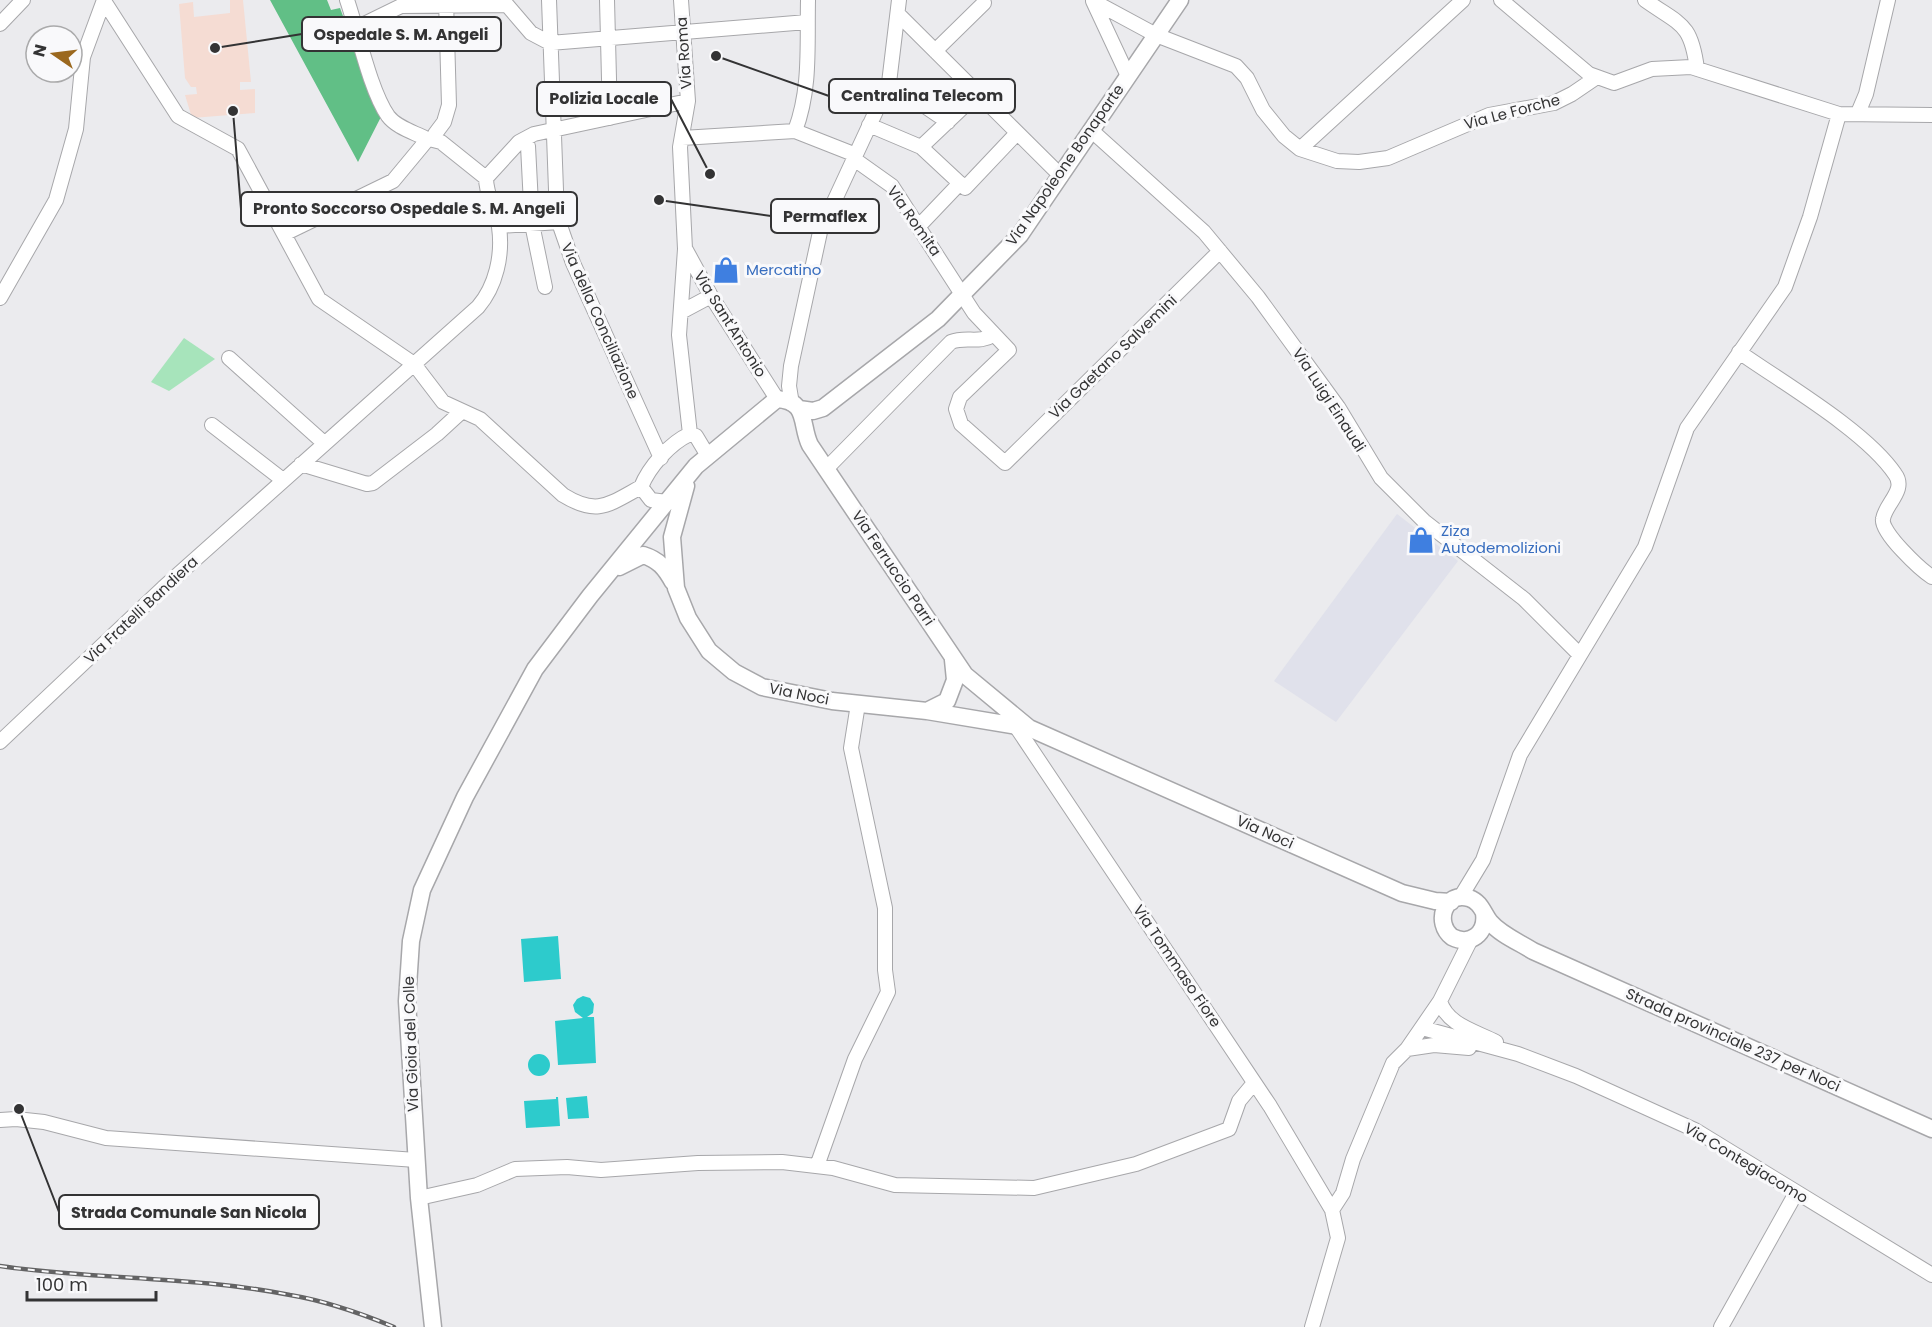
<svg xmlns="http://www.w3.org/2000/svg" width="1932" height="1327" viewBox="0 0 1932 1327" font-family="Poppins,sans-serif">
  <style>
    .built { fill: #e0e1eb }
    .medical { fill: #f5dcd3 }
    .green { fill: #a7e4bb }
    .forest { fill: #61bf86 }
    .water { fill: #2dcbcc }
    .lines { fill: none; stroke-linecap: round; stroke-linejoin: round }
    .minor-casing { stroke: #a7a7aa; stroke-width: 16 }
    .major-casing { stroke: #a7a7aa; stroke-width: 19 }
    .minor { stroke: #fff; stroke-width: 14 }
    .major { stroke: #fff; stroke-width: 16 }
    .rail-casing { stroke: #636364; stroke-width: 4.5 }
    .rail { stroke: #f9f9fb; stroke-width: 2; stroke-dasharray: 7; stroke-linecap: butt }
    .labels { text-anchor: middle; stroke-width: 6; stroke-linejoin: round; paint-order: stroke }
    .street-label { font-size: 15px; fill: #333334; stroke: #f9f9fb }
    .shop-label { font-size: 15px; fill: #366cbe; stroke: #f9f9fb; text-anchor: start }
    .leader { fill: none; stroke: #333334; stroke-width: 2 }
    .callout-dot { fill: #333334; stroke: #f9f9fb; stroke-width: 2 }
    .callout { fill: #f9f9fb; stroke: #333334; stroke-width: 2 }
    .callout-label { font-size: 16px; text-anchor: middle; font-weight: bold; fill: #333334 }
  </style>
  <rect width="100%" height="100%" fill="#ebebee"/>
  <!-- built -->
  <path class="built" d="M1397 514 1458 561 1336 722 1274 681Z"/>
  <!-- medical -->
  <path class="medical" d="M230 0H243L251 82H240V90L255 89V113L192 118 185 95 197 94 196 87H191L185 78 179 4 193 2 194 17 230 13Z"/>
  <!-- green -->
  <path class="green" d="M184 338 215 359 169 391 151 382Z"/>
  <!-- forest -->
  <path class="forest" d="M270 0H327L331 10 340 8 343 16 339 18 346 38 355 35 384 111 358 162Z"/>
  <!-- water -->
  <path class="water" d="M558 936 561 979 524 982 521 939Z
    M583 996 590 998 594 1004 593 1013 587 1017H594L596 1063 558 1065 555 1021 583 1018 575 1012 573 1005 577 999Z
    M528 1065a11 11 0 1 1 22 0a11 11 0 1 1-22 0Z
    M587 1096 589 1118 568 1119 566 1098Z
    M556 1097H558L560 1126 526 1128 524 1101 556 1099Z"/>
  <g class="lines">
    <defs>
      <path id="minor" d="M347 0C358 32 370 90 388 116 396 127 413 132 425 138
        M549 0 557 217 573 263 661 458
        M607 0 610 118
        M681 0 688 101 680 147 685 249 679 335 690 434
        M1501 0 1589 74 1614 83 1652 69 1691 67 1839 114 1932 115
        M1645 0C1680 25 1691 22 1697 69
        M104 1 178 116 238 149 319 299 414 364 443 402 480 419 563 495C597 516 608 505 641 487
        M898 14 1061 176
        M0 24 23 0
        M356 28 401 6 507 5 531 33 550 43 807 22
        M935 51 984 3
        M1128 76 1093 1 1156 35 1236 66 1247 78 1263 110 1284 136 1300 149 1337 161 1359 162 1388 158 1489 115 1554 103 1572 94 1597 77
        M929 109 933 93 924 88 917 101 948 122
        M1858 113 1866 94 1888 0
        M869 125 921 147 965 188 1017 133
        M795 131C811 89 807 45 808 0
        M1092 131 1204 232 1258 297 1338 407 1381 478 1424 521 1524 599 1580 655
        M435 134 444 122 449 105 446 0
        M682 138 795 131 856 155
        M528 146 532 224 545 287
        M921 147 978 93
        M1300 149 1463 0
        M854 159 892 186 974 313 1009 350 960 397 956 409 961 424 1005 463 1220 251
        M486 178 519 142 534 134 688 101
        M499 226 559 222
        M919 226 960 183
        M284 234 393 181 427 140
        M686 250 711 296 777 399
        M0 298 56 200 76 129 83 57 104 0
        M681 312 711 296
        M1739 352C1783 383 1866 431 1895 474 1907 490 1885 504 1883 519 1880 532 1921 570 1932 577
        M229 358 324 443
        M792 404 789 386 791 366 820 232 889 83 899 0
        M212 425 283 480
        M301 464 367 484 373 483 437 434 461 412
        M826 469 951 342C966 336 979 344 993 335
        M667 502 651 500 641 487C649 467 670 443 690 434L696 436 708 456
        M1015 725 1270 1106 1332 1210 1338 1238 1312 1327
        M0 742 163 588 478 307C496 286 503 255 499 227 496 210 486 196 486 178L441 142 433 140
        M1460 898 1483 860 1520 755 1645 547 1687 428 1785 287 1810 217 1839 114
        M1440 1001C1447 1025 1475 1031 1496 1042
        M1422 1028 1518 1054 1576 1076 1695 1130 1932 1275
        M1407 1049 1434 1045 1469 1048
        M0 1120 16 1119 44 1122 106 1138 416 1160
        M817 1166 855 1059 888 992 885 970V908L851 748 858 704
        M419 1198 477 1185 515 1169 567 1167 601 1170 698 1163 782 1162 833 1168 895 1185 1034 1188 1136 1164 1229 1129 1239 1101 1254 1083
        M1332 1210 1343 1193 1353 1159 1393 1063 1407 1049 1440 1001 1471 939
        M1721 1327 1796 1193"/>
      <path id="major" d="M799 409 813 411 823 408 938 319 1020 235 1180 0
        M686 486 672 537 676 588 688 618 709 651 734 672 762 687 832 701 927 711 1029 728 1402 893 1435 901 1451 902
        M619 567 643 555C659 560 665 568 673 582
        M927 711 947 701 955 680 953 660
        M1484 913C1487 934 1470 946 1452 937 1434 923 1444 891 1469 898 1481 902 1483 913 1490 922 1501 935 1519 942 1533 951L1932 1129
        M433 1327 419 1198 407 1001 411 941 422 890 465 797 535 669 590 596 696 466 777 399C809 401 800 425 810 445L965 675 1029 728"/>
    </defs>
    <!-- minor casing -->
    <use href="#minor" class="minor-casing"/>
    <!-- major casing -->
    <use href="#major" class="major-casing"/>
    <!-- minor -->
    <use href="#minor" class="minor"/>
    <!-- major -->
    <use href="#major" class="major"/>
    <defs>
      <path id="rail" d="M0 1266C96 1280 195 1276 290 1295 326 1301 360 1313 394 1327"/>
    </defs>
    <!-- rail casing -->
    <use href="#rail" class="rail-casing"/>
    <!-- rail -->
    <use href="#rail" class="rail"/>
  </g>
  <!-- icons -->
  <defs>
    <symbol id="shop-bare" viewBox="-9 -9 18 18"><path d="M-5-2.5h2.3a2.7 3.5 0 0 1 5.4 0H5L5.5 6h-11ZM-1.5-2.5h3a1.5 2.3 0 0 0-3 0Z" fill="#3f7fe0" stroke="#f9f9fb" stroke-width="2.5" paint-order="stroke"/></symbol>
  </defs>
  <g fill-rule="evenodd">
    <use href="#shop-bare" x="707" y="251" width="38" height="38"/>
    <use href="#shop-bare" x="1402" y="521" width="38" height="38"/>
  </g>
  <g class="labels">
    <!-- street labels -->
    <g class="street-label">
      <text transform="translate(684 53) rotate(-94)" y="5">Via Roma</text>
      <text transform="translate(1512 112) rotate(-15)" y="5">Via Le Forche</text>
      <text transform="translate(1065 165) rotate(-55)" y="5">Via Napoleone Bonaparte</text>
      <text transform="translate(914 221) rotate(55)" y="5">Via Romita</text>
      <text transform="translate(600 321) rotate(66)" y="5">Via della Conciliazione</text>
      <text transform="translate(730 324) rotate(58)" y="5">Via Sant'Antonio</text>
      <text transform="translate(1113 357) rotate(-44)" y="5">Via Gaetano Salvemini</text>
      <text transform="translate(1329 400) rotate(57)" y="5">Via Luigi Einaudi</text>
      <text transform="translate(893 568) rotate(56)" y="5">Via Ferruccio Parri</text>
      <text transform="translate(141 610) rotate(-43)" y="5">Via Fratelli Bandiera</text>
      <text transform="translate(799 694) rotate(11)" y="5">Via Noci</text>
      <text transform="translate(1265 832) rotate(24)" y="5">Via Noci</text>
      <text transform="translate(1177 966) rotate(56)" y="5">Via Tommaso Fiore</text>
      <text transform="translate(1733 1040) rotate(24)" y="5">Strada provinciale 237 per Noci</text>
      <text transform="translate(411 1044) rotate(-92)" y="5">Via Gioia del Colle</text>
      <text transform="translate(1746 1163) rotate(31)" y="5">Via Contegiacomo</text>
    </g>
    <!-- shop labels -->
    <g class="shop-label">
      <text x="746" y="275">Mercatino</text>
      <text x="1441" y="536">Ziza<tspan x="1441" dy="17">Autodemolizioni</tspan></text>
    </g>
  </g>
  <!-- callouts -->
  <path class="leader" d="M215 48L302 34M716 56L829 96M710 174L671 99M233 111L241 209M659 200L771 216M19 1109L59 1212"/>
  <g class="callout-dot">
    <circle cx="215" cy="48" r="6"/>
    <circle cx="716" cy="56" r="6"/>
    <circle cx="710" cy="174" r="6"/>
    <circle cx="233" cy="111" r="6"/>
    <circle cx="659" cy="200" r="6"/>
    <circle cx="19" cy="1109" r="6"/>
  </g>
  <g class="callout">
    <rect x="302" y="17" width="199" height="34" rx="6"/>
    <rect x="829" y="79" width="186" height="34" rx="6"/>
    <rect x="537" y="82" width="134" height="34" rx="6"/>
    <rect x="241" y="192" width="336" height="34" rx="6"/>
    <rect x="771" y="199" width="108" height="34" rx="6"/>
    <rect x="59" y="1195" width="260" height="34" rx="6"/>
  </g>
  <g class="callout-label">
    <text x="401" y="40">Ospedale S. M. Angeli</text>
    <text x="922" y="101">Centralina Telecom</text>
    <text x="604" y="104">Polizia Locale</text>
    <text x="409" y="214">Pronto Soccorso Ospedale S. M. Angeli</text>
    <text x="825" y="222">Permaflex</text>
    <text x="189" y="1218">Strada Comunale San Nicola</text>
  </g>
  <!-- north arrow -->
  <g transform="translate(54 54) rotate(284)"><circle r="28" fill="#f9f9fb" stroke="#aaaaab" stroke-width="1.5"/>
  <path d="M0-4.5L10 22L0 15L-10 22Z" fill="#9b681e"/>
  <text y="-9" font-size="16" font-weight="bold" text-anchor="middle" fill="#333334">N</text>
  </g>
  <!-- scale -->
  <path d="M27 1291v9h129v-9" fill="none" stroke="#333334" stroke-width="3"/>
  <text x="36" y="1291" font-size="18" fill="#333334" stroke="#f9f9fb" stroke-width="4.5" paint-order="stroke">100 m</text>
</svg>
